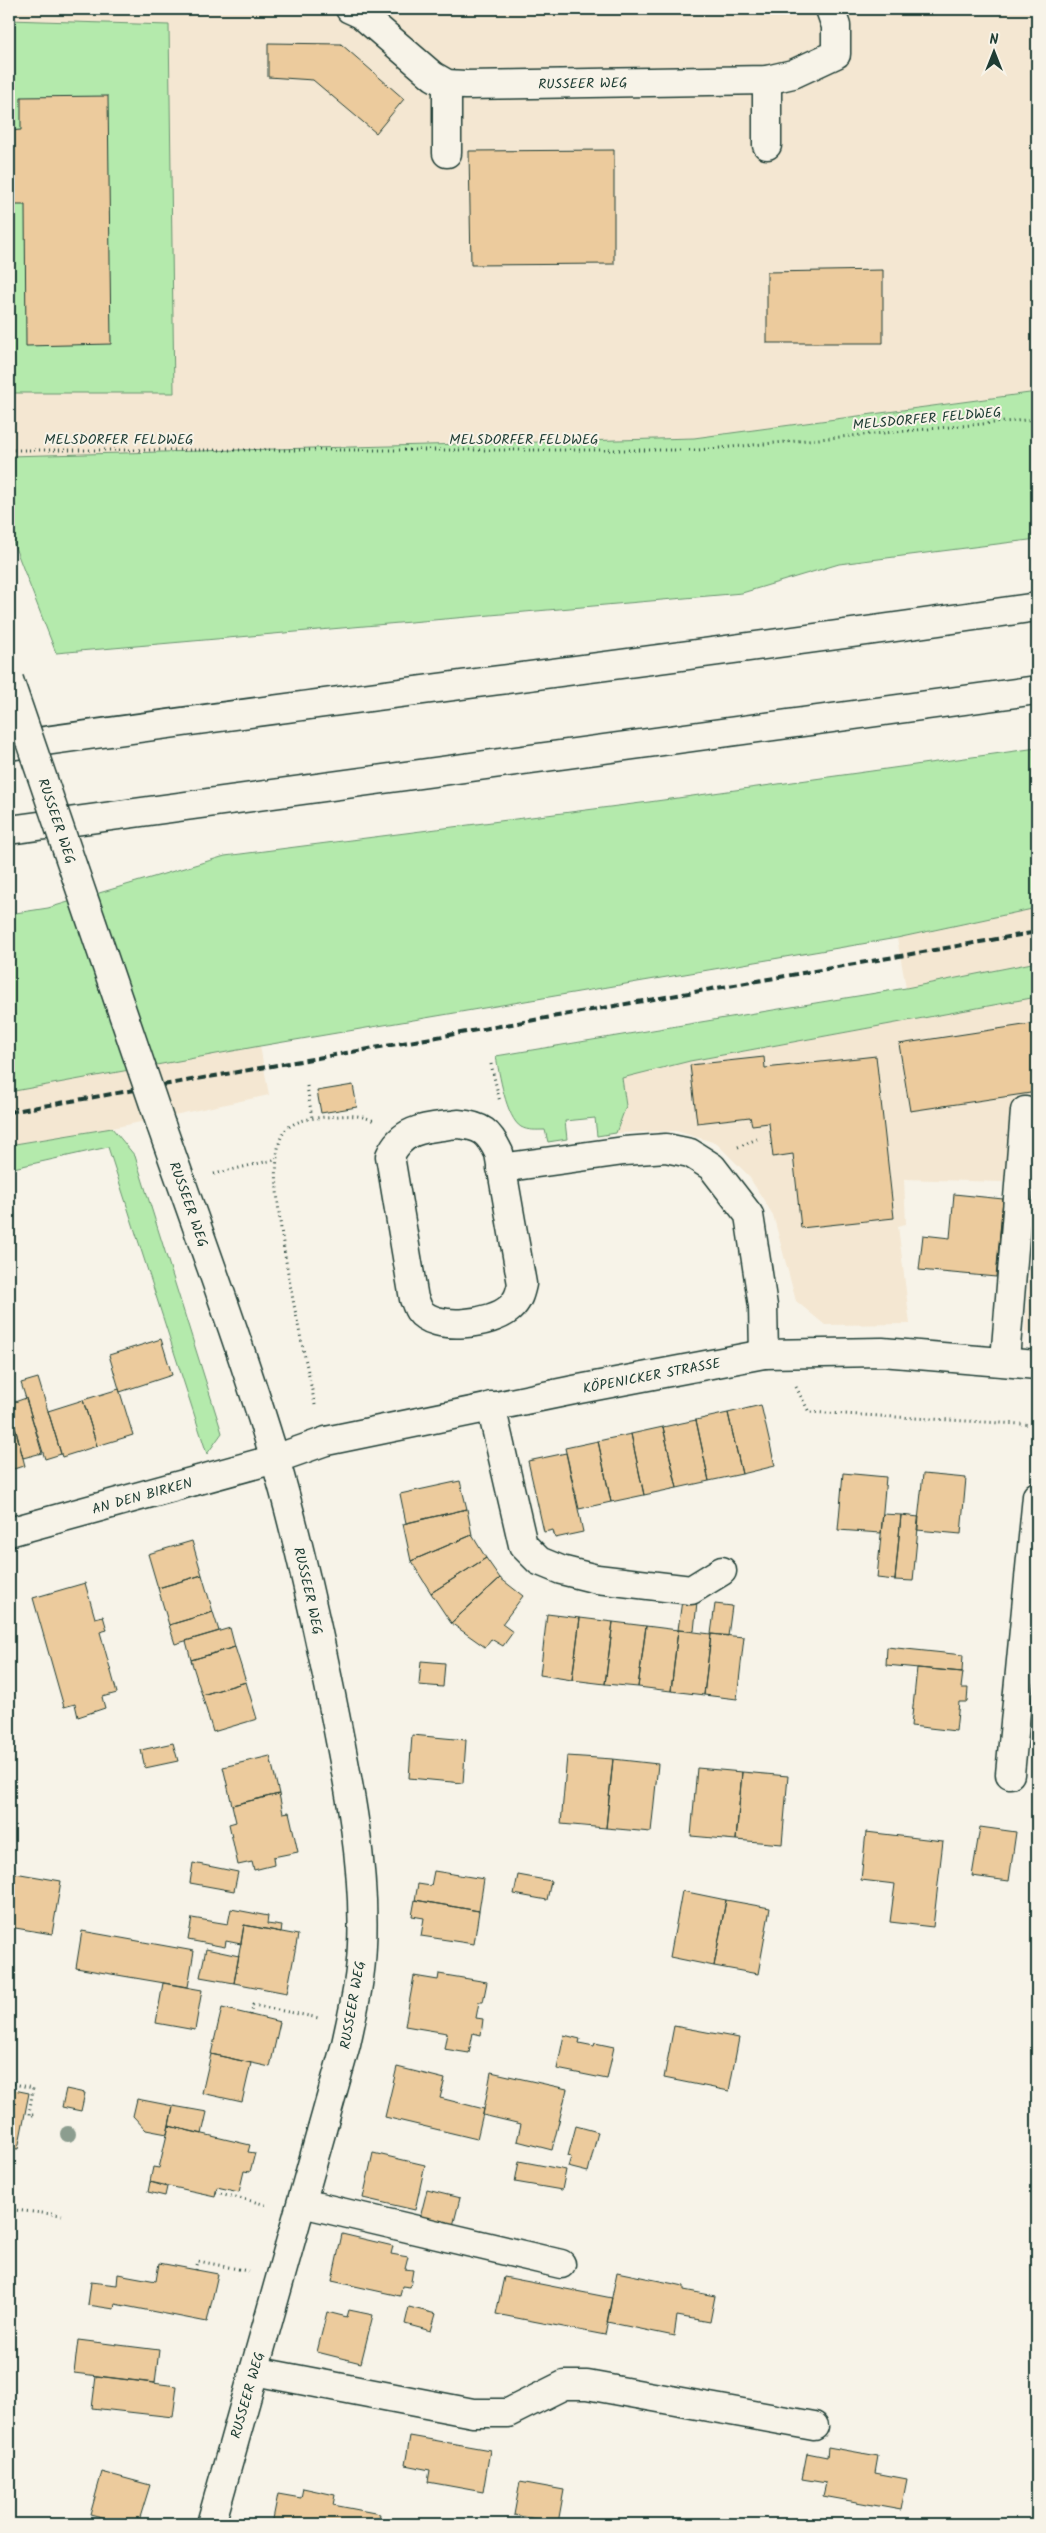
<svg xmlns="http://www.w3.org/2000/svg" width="1046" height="2533" viewBox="0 0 1046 2533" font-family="Kalam,sans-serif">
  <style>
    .built { fill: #f4e7d2 }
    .green { fill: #b4eaac; stroke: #6a9470 }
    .building { fill: #eccb9d; stroke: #1f3d34 }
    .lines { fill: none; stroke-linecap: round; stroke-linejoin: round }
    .minor-casing { stroke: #1f3d34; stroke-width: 31 }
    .highway-casing { stroke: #1f3d34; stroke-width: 31 }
    .path { stroke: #1f3d34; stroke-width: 3; stroke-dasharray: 1 4; stroke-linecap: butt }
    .minor { stroke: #f7f3e8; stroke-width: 28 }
    .highway { stroke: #f7f3e8; stroke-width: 28 }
    .rail { stroke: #1f3d34; stroke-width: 4; stroke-dasharray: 8 4; stroke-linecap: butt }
    .minor-bridge-casing { stroke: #1f3d34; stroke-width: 31; stroke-linecap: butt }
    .minor-bridge { stroke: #f7f3e8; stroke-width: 28 }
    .tree { fill: #8c9d8f }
    .labels { text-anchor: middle; stroke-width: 4; stroke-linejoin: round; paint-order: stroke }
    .street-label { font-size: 14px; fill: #1f3d34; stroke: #f7f3e8 }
  </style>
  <rect width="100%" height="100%" fill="#f7f3e8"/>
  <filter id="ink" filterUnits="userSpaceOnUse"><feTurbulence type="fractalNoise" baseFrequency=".02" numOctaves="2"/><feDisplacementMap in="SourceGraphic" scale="10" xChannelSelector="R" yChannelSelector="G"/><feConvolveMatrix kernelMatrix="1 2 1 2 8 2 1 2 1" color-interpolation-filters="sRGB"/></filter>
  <g filter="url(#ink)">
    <!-- built -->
    <path class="built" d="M9 9H1037V392L694 438 9 456Z
      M1037 908V962L906 988 897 938Z
      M1037 997V1335L1025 1332 1035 1183 904 1179 906 1224 898 1226 910 1324 825 1325 796 1301 773 1215 748 1175 716 1143 676 1131 616 1133 626 1106 622 1078 690 1061Z
      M260 1046 269 1095 112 1128 9 1145V1092Z"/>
    <!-- green -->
    <path class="green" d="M9 20 169 25 174 393H9Z
      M1037 392V539L839 564 742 593 56 653 9 532V456L694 438Z
      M1037 748V908L897 938 260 1046 9 1092V914L48 908 225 856 649 802Z
      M1037 962V997L690 1061 622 1078 626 1106 616 1133 597 1136 595 1118 565 1121 567 1139 548 1142 545 1130C537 1130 528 1131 521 1127 506 1118 499 1072 496 1056L906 988Z
      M112 1128 135 1156 222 1433 207 1454 108 1147 9 1169V1145Z"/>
    <!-- building -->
    <path class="building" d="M268 43 341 44 404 99 376 133 313 80 268 77Z
      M108 96 111 344 26 346 25 205H9V131L21 130V97Z
      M614 150V264L471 265 469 151Z
      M883 270V343H767V272Z
      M1037 1023V1092L910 1111 899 1044Z
      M876 1056 894 1218 801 1228 793 1154 773 1157 769 1123 752 1125 750 1117 697 1123 690 1065 764 1057 765 1068Z
      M353 1085 357 1107 321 1113 317 1091Z
      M954 1194 1003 1199 996 1277 919 1270 923 1235 950 1238Z
      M161 1339 172 1375 120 1392 109 1355Z
      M38 1378 61 1454 45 1459 21 1383Z
      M119 1389 133 1435 97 1446 83 1400Z
      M26 1398 42 1453 23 1458 9 1404Z
      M83 1400 97 1446 62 1457 48 1411Z
      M761 1405 775 1466 742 1474 728 1413Z
      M728 1413 742 1474 709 1481 696 1420Z
      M13 1419 25 1466 9 1470V1420Z
      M696 1420 709 1481 677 1488 663 1427Z
      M663 1427 677 1488 644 1495 631 1434Z
      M631 1434 644 1495 611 1502 598 1441Z
      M598 1441 611 1502 579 1509 565 1448Z
      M566 1453 583 1532 555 1538 553 1530 544 1532 528 1461Z
      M843 1473 886 1477 881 1533 838 1530Z
      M923 1474 966 1478 961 1534 917 1530Z
      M460 1481 467 1509 406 1523 400 1494Z
      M467 1509 472 1535 411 1561 403 1524Z
      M883 1514 901 1515 895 1580 877 1578Z
      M901 1515 919 1517 913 1581 895 1580Z
      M472 1535 486 1558 431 1593 411 1561Z
      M192 1541 202 1575 158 1588 148 1554Z
      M486 1558 500 1578 451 1623 431 1593Z
      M202 1575 213 1612 169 1625 158 1588Z
      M500 1578 523 1596 502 1624 513 1632 503 1646 491 1639 485 1647 451 1623Z
      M85 1583 95 1618 103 1616 107 1630 100 1632 117 1693 102 1697 105 1708 78 1717 75 1704 64 1707 33 1598Z
      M682 1600 697 1602 694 1631 678 1630Z
      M715 1604 732 1606 728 1636 711 1634Z
      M213 1612 219 1631 175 1644 169 1625Z
      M547 1614 580 1618 572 1680 540 1675Z
      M580 1618 613 1622 605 1684 572 1680Z
      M613 1622 646 1626 638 1687 605 1684Z
      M646 1626 678 1630 671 1691 638 1687Z
      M230 1628 235 1647 191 1660 186 1641Z
      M678 1630 711 1634 704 1695 671 1691Z
      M711 1634 744 1637 737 1699 704 1695Z
      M235 1647 246 1682 202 1695 191 1660Z
      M887 1647 963 1655 962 1672 886 1665Z
      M421 1661 445 1663 443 1687 419 1685Z
      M917 1668 963 1672 961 1688H968L967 1702H959L956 1731 911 1726Z
      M246 1682 257 1719 213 1732 202 1695Z
      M412 1735 466 1740 463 1783 409 1778Z
      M173 1743 178 1761 145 1768 141 1750Z
      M270 1756 279 1794 232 1805 223 1767Z
      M567 1756 613 1759 606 1828 561 1824Z
      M613 1759 658 1764 651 1832 606 1828Z
      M697 1768 742 1772 736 1840 691 1836Z
      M742 1772 788 1776 782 1844 736 1840Z
      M279 1794 283 1813 289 1812 298 1852 273 1857 274 1865 254 1870 252 1862 238 1865 229 1824 236 1822 232 1805Z
      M980 1827 1016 1832 1009 1881 972 1876Z
      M866 1832 943 1841 933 1927 890 1922 895 1884 861 1880Z
      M193 1863 238 1872 234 1891 190 1883Z
      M434 1871 484 1879 479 1911 415 1900 418 1884 431 1886Z
      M9 1872 61 1881 52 1934 9 1927Z
      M518 1875 551 1881 547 1900 514 1894Z
      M682 1891 726 1900 714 1966 670 1957Z
      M415 1900 479 1911 474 1944 421 1936 424 1918 412 1916Z
      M726 1900 770 1908 758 1974 714 1966Z
      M231 1909 268 1916 267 1924 282 1926 281 1932 244 1925 241 1944 226 1941 225 1947 188 1940 192 1918 228 1924Z
      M244 1925 298 1935 287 1993 234 1983Z
      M82 1931 194 1951 188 1987 76 1968Z
      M206 1949 239 1956 234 1983 200 1977Z
      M439 1974 487 1982 483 2002H479L476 2018 483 2019 481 2035 473 2033 469 2053 444 2049 447 2033 405 2026 414 1976 438 1980Z
      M163 1983 202 1990 195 2030 156 2023Z
      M222 2008 280 2022 270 2067 211 2054Z
      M674 2026 739 2038 729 2091 664 2078Z
      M564 2035 580 2039 579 2043 594 2046 595 2043 614 2047 607 2079 557 2069Z
      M211 2054 251 2063 242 2102 202 2093Z
      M397 2067 445 2079 440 2098 484 2109 477 2139 385 2117Z
      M491 2072 567 2089 552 2150 517 2141 521 2124 483 2115Z
      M9 2089 29 2093 18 2149 9 2148Z
      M66 2089 85 2093 81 2111 62 2107Z
      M137 2099 173 2106 167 2134 146 2130 133 2116Z
      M173 2106 207 2112 202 2134 169 2126Z
      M169 2126 250 2145 248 2152 255 2153 250 2172 244 2171 239 2192 217 2187 215 2196 150 2182 153 2167 159 2168Z
      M576 2126 598 2132 588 2172 568 2167 571 2157 568 2156Z
      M373 2153 425 2165 415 2210 363 2198Z
      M519 2161 566 2170 562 2190 515 2182Z
      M150 2182 167 2187 165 2196 148 2192Z
      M427 2190 460 2198 453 2226 420 2218Z
      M342 2234 393 2246 391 2254 408 2257 405 2269 413 2270 410 2287 402 2286 400 2296 332 2281Z
      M159 2263 218 2274 207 2322 115 2304 114 2309 88 2305 91 2282 117 2285 118 2274 156 2281Z
      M617 2272 684 2286V2290L715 2296 710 2322 677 2316 674 2336 607 2322Z
      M504 2277 612 2298 605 2335 496 2314Z
      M409 2307 436 2314 431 2331 405 2324Z
      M349 2310 373 2315 361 2363 317 2352 327 2312 347 2317Z
      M78 2340 159 2350 155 2383 74 2373Z
      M96 2376 177 2386 173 2417 92 2408Z
      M410 2436 490 2450 483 2492 428 2482 430 2470 405 2465Z
      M828 2447 878 2456 875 2473 907 2479 901 2510 823 2496 826 2483 802 2479 807 2453 827 2457Z
      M102 2472 150 2485 138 2524H125L90 2515Z
      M520 2482 564 2490 558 2523 514 2515Z
      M303 2488 335 2495 333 2505 380 2514 378 2524H272L278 2494 301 2498Z"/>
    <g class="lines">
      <defs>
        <g id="minor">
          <path id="s1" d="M350 9 361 14 433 76 447 84 465 85 767 80 793 74 836 54V26L830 9"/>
          <path d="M767 80V145"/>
          <path d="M447 84V153"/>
          <path d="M458 1124C482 1126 489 1132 499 1153L522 1284C520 1293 518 1301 510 1308 493 1324 434 1332 419 1310 417 1307 416 1302 414 1299L390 1156C403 1126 430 1128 458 1124Z"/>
          <path id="s2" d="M161 1125C200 1236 241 1347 275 1459 298 1537 315 1616 331 1695 347 1775 366 1864 362 1945 361 1979 353 2011 346 2044L211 2524"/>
          <path d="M501 1168 624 1151 666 1148 690 1153 712 1167 749 1215 763 1306 764 1354"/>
          <path d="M1005 1360 1025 1111"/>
          <path d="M491 1406 523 1545 539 1561 561 1570 597 1579 691 1590 722 1571"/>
          <path id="s3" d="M9 1532 275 1459 326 1441 574 1390 764 1354 882 1352 1037 1365"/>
          <path d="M1010 1774 1037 1496"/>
          <path d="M302 2203 561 2264"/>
          <path d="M254 2371 473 2413H508L564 2385H587L814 2426"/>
        </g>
        <path id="highway" d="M9 746C351 697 695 657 1037 607
          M9 830 1037 690"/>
      </defs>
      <!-- minor casing -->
      <use href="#minor" class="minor-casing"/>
      <!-- highway casing -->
      <use href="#highway" class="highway-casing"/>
      <!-- path -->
      <path class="path" d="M9 450H698L1037 419
        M491 1064 500 1102
        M307 1086 312 1118
        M738 1147 757 1139
        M214 1174 277 1159
        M796 1387 809 1412 1037 1425
        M315 1405C306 1357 258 1167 284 1132 293 1120 312 1118 326 1117 343 1116 358 1113 374 1121
        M250 2015 253 2005 319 2018
        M9 2083 33 2088 29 2115H37
        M216 2192 267 2205
        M9 2215 14 2210 62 2215
        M196 2270 198 2261 248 2271"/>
      <!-- minor -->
      <use href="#minor" class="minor"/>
      <!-- highway -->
      <use href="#highway" class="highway"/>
      <!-- rail -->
      <path class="rail" d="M9 1112 1037 932"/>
      <defs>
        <g id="minor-bridge">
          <path id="s4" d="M9 680 161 1125"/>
        </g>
      </defs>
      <!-- minor-bridge casing -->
      <use href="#minor-bridge" class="minor-bridge-casing"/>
      <!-- minor-bridge -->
      <use href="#minor-bridge" class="minor-bridge"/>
    </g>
    <!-- trees -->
    <circle class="tree" cx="68" cy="2134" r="8"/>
  </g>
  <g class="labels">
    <!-- street labels -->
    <g class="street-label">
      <text dy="5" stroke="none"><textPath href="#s1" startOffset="259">RUSSEER WEG</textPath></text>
      <text transform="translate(927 418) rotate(-5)" y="5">MELSDORFER FELDWEG</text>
      <text x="119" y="444">MELSDORFER FELDWEG</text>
      <text x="524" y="444">MELSDORFER FELDWEG</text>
      <text dy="5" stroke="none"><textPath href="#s4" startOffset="149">RUSSEER WEG</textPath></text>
      <text dy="5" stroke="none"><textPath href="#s2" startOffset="84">RUSSEER WEG</textPath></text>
      <text dy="5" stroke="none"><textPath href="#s3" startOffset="662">KÖPENICKER STRASSE</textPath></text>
      <text dy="5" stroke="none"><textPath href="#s3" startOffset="138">AN DEN BIRKEN</textPath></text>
      <text dy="5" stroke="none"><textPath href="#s2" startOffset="489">RUSSEER WEG</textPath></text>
      <text transform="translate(352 2005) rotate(-80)" y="5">RUSSEER WEG</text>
      <text transform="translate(247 2395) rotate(-74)" y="5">RUSSEER WEG</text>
    </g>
  </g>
  <!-- margin -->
  <rect width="1046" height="2533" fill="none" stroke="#f7f3e8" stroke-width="30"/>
  <rect x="15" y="15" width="1016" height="2503" fill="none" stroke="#1f3d34" stroke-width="2" filter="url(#ink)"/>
  <!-- north arrow -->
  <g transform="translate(994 52)" stroke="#f7f3e8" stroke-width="4" paint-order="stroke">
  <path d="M0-4L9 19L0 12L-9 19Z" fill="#1f3d34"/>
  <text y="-8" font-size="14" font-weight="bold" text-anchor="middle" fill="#1f3d34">N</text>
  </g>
</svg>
